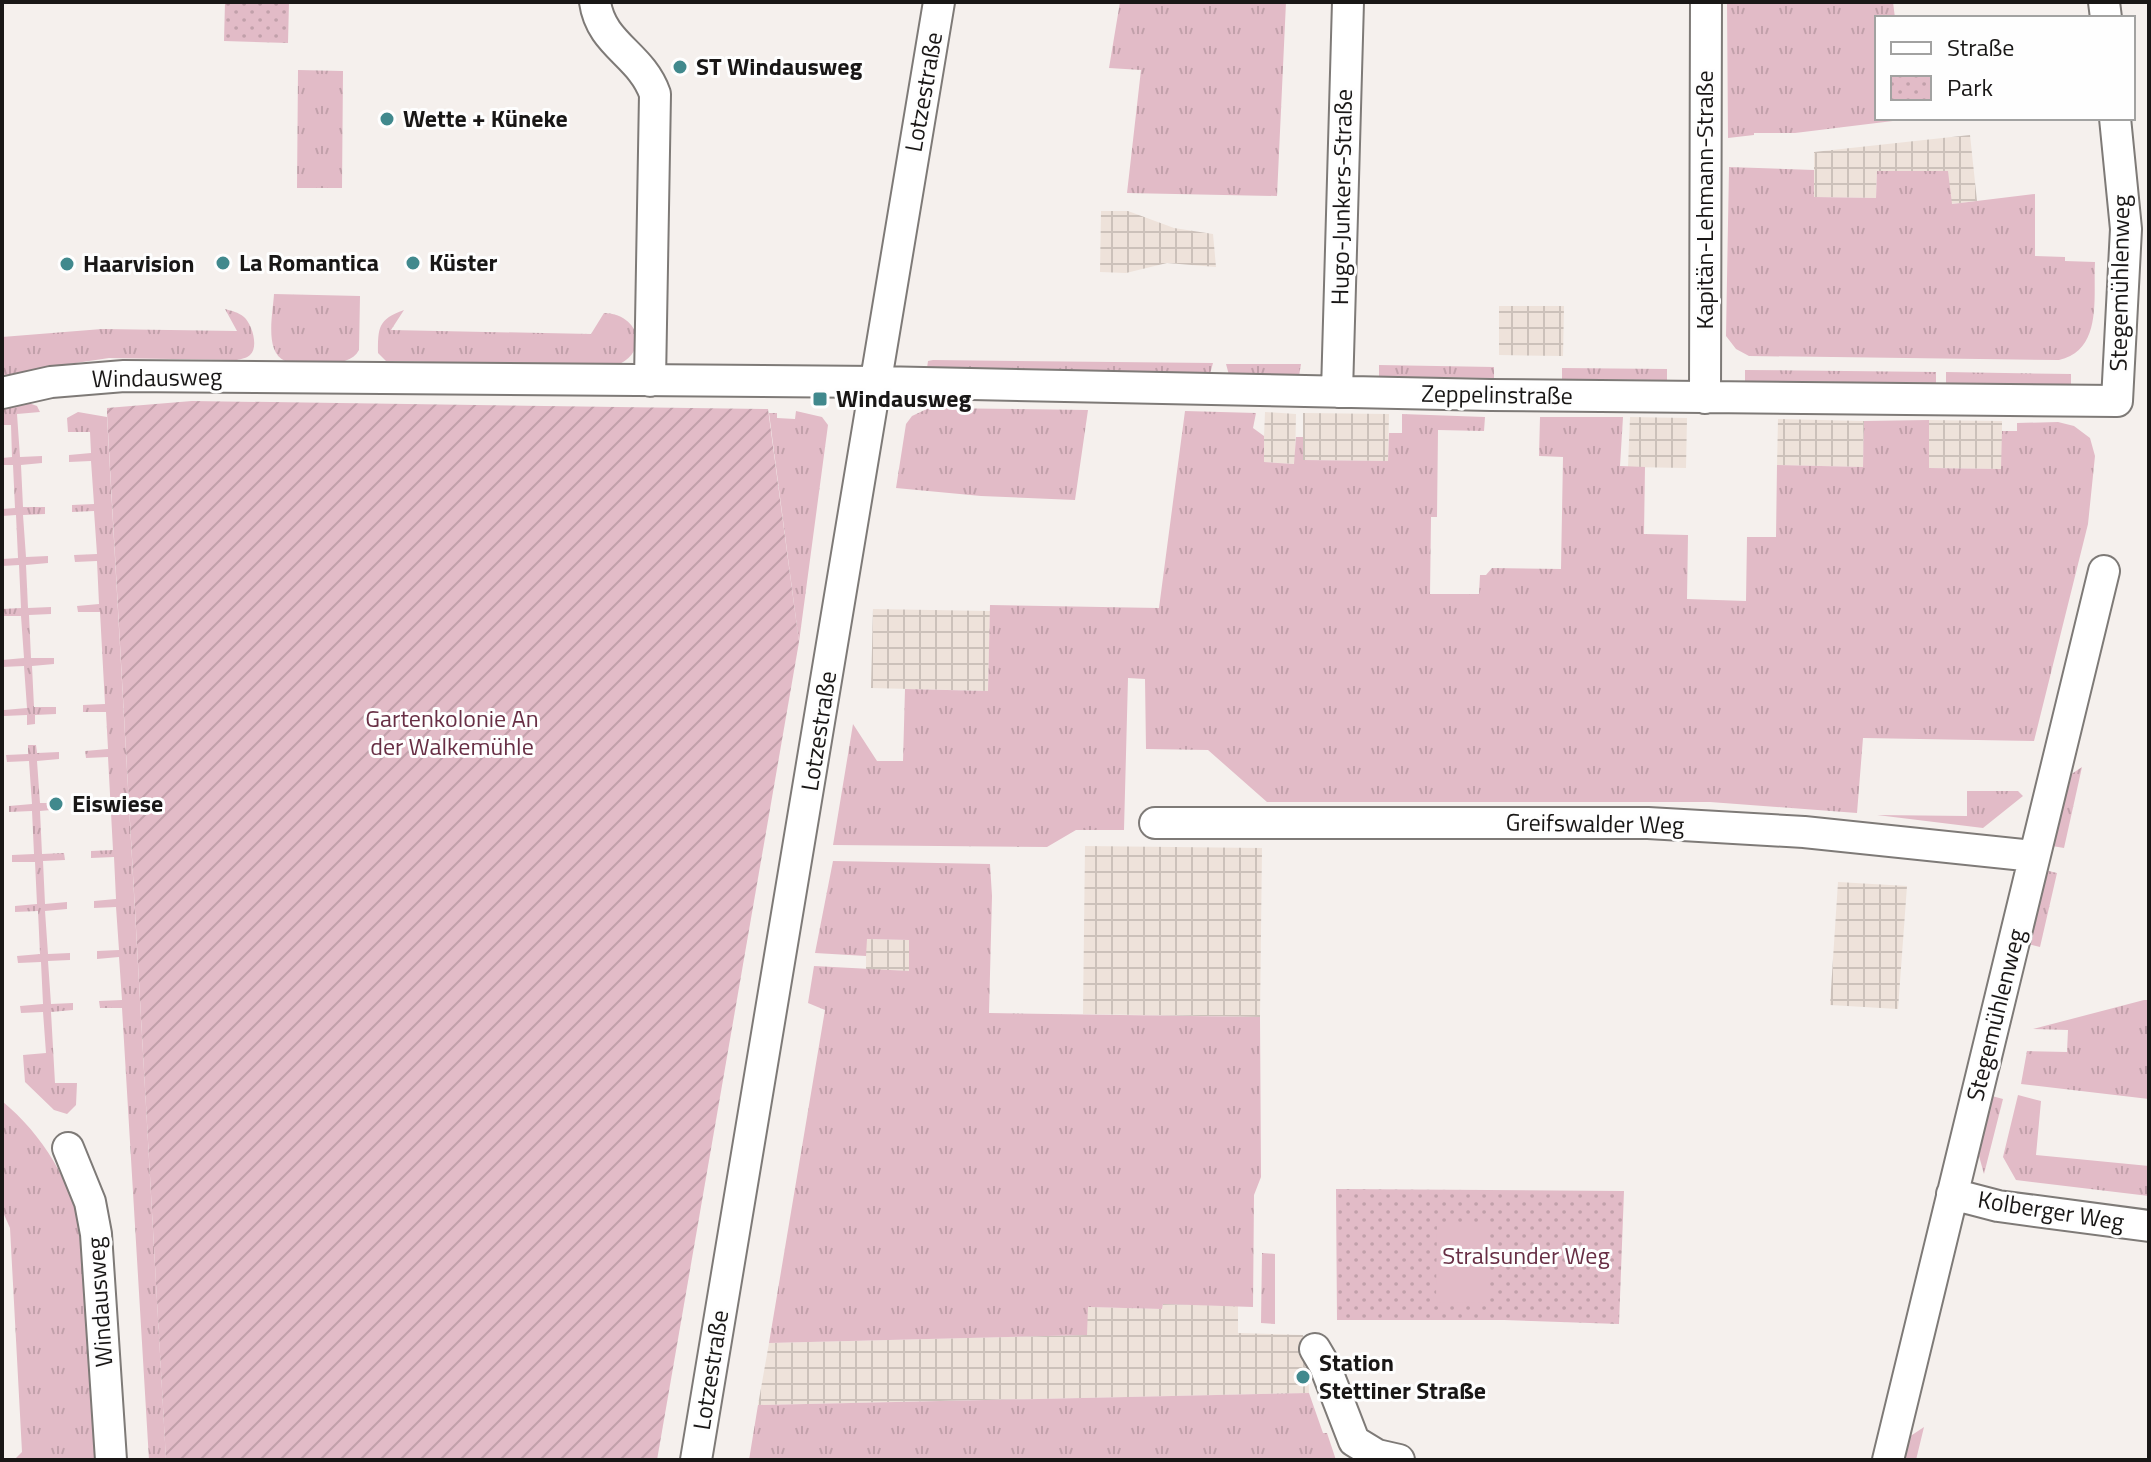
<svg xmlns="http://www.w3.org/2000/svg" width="2151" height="1462" viewBox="0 0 2151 1462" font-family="'Titillium Web',sans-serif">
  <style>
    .industrial { fill: url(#industrial-grid) }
    .grass { fill: url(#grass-tufts) }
    .park { fill: url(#park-dots) }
    .garden { fill: url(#garden-furrows) }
    .pitch { fill: #e2bbc7 }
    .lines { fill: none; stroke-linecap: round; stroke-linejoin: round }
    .minor-casing { stroke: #7e7a77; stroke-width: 34 }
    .minor { stroke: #fff; stroke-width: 30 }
    .poi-dot { fill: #41898d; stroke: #fefefe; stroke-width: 3 }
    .labels { text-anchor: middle; stroke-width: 6; stroke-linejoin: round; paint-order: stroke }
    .poi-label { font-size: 24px; font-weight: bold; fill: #191716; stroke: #fefefe; text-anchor: start }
    .street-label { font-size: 24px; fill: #191716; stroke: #fefefe }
    .park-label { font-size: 24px; fill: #672e44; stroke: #fefefe }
  </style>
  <defs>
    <pattern id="industrial-grid" width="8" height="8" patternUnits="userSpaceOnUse" patternTransform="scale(2)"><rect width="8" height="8" fill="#eee2da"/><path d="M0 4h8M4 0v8" fill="none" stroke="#ccc1ba"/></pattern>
    <pattern id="grass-tufts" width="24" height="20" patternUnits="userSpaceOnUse" patternTransform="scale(2)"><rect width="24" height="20" fill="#e2bbc7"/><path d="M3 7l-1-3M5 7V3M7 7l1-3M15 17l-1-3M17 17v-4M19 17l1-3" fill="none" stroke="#c1a0aa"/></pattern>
    <pattern id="park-dots" width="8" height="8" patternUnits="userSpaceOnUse" patternTransform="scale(2)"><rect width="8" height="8" fill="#e2bbc7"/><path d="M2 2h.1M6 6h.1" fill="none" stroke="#c1a0aa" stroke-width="1.8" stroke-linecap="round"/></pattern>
    <pattern id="garden-furrows" width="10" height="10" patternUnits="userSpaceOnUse" patternTransform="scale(2)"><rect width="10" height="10" fill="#e2bbc7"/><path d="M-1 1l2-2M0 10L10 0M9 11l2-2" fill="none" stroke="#c1a0aa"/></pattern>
  </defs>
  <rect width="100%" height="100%" fill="#f5f0ed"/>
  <!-- industrial -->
  <path class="industrial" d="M1970 135 1977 201 1951 204 1947 171H1877L1876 198 1814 197V152Z
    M1101 211H1128L1174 228 1213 234 1216 267 1167 263 1126 273 1100 272Z
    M1499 306H1564L1563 356 1499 355Z
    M1265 412 1296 414 1295 464 1263 462Z
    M1303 413 1389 414 1388 461 1303 460Z
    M1630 417 1687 418 1686 468 1628 467Z
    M1778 419 1864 421 1863 467 1777 465Z
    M1929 420 2002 421V469L1928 468Z
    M873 609 990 611 988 691 871 688Z
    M1085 846 1262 848 1260 1017 1083 1014Z
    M1838 882 1907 886 1898 1009 1830 1005Z
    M866 939 910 940 909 971 866 970Z
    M1163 1304 1238 1306V1333L1303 1335 1308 1362 1309 1393 758 1405 769 1343 1086 1335 1087 1307 1162 1309Z"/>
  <!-- grass -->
  <path class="grass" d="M1120 2H1286L1277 196 1127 193 1141 70 1109 68Z
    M1727 2H1893L1895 18H1877V118H1901V120L1795 133H1754V135L1728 138Z
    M298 70 343 71 342 188H297Z
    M1729 167 1814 170V197L1876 198 1877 171H1948L1952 204 2035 194V256L2065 257V261L2095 262C2093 297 2103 350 2059 360L1749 356 1736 349 1726 336Z
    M274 294 360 296 359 350C348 371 306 361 285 361 264 352 273 313 274 294Z
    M225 309C232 311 238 312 244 317 252 324 259 347 250 355 247 358 241 359 237 360L109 358 49 367 2 378V337L102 329 237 331Z
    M404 310 391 330 591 334 604 313C640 314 650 353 615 366L386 361 378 353C378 328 378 319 404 310Z
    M933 360 1213 363 1210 374 938 371 927 368 928 361Z
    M1226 364H1301L1299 376 1229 375Z
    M1379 365 1494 367V378L1379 377Z
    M1562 368 1667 369V380L1562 379Z
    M1745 370 1936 372V383L1745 381Z
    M1946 372 2071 374V385L1946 384Z
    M26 402 37 406 40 412 17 414 20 457 42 456V463L21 465 23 507H45V514L23 515 26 557 48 556V563L26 565 28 608 51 607V614L29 615 31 658H54V664L32 666 34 707H56V714L35 715V724L27 725V715L4 716V710L27 708 24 666 2 667V660L24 658 21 616H2V609L21 608 19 565 2 566V559L18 558 16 515 2 516V509L15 508 13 465H2V458L12 457 11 425H2V408Z
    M929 408 1088 410 1075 500 981 496 896 488 906 424 912 416Z
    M796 411 822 417 828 425 799 642 769 413H777V418L795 419Z
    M1185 411 1256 413 1253 428 1264 436V462L1294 464 1296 437H1303V460L1388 461 1389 433H1402V414L1485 417 1484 431 1438 430 1437 517H1431L1430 594H1479L1480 575H1486L1492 568 1561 569 1563 457 1539 456 1540 417H1623L1620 466 1645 467 1644 534 1688 535 1687 599 1746 601 1747 537H1776L1777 465 1863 467 1864 421 1929 420V468L2001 469 2002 431H2017V423L2058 422 2074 426 2090 438 2095 456 2088 524 2034 741 1863 738 1857 813 1710 802H1267L1208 750 1146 749 1145 679 1128 678 1124 830H1076L1047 847 833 845 853 724 877 761H903L905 689 988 691 990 605 1159 608Z
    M78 412 107 417 166 1460H149L122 1008H100L99 1001 122 1000 119 957 97 959V951L119 950 116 907 94 908V901L116 899 114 857 91 858V851L113 850 108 757 86 758 85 751 108 749 106 712H83V705L105 704 100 612H78L77 606 99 604 97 561 75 562 74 555 97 554 94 511 72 512V505L94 504 91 461 69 462V455L91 453 90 432H68L67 418Z
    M28 745H36L37 753 59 752V759L37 761 40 803H62V809L40 811 42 854 64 853 65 860 43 861 45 904 67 902V909L45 911 48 954 70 953V960L48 961 51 1004 73 1003V1010L51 1012 55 1083H77L76 1105 67 1114 54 1110 25 1082 23 1055 46 1053 43 1012 21 1013 20 1006 43 1004 41 962 18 963 17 956 40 954 38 911 15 912V906L37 904 35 862H12V855L34 854 32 811 9 812V806L32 804 29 761 7 762 6 755 28 754Z
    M2082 767 2064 848 2052 846 2067 777Z
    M1967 791H2018L2023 796 1983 828 1877 815 1967 816Z
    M833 861 990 864 992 896 989 1013 1260 1017 1261 1177 1254 1195 1253 1307 1163 1304 1162 1309 1088 1307 1087 1335 769 1343 825 1010 808 1003 814 966 909 971V940L867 939 866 956 815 953Z
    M2045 870 2057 873 2040 947 2028 944Z
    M2144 1000H2149V1099L2021 1084 2027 1051 2067 1052 2068 1030 2033 1029Z
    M2018 1095 2041 1101 2036 1155 2149 1166V1196L2016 1180 2003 1157Z
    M1992 1096 2003 1099 1984 1174 1979 1156Z
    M2 1101C44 1136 70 1181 83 1234L96 1460H14L22 1452 10 1228 2 1210Z
    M1262 1253 1275 1254V1324L1261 1323Z
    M1309 1393 1323 1433H1327L1336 1460H749L758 1405Z
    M1924 1427 1916 1460H1904L1909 1437Z"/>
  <!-- park -->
  <path class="park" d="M225 2H289L288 43 224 41Z
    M1336 1189 1624 1191 1619 1324 1504 1320H1337Z"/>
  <!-- garden -->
  <path class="garden" d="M192 401 768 409 799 642 657 1460H166L107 413V408Z"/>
  <!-- pitch -->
  <path class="pitch" d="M1437 1222H1487V1303L1436 1302Z"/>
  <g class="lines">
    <defs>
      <path id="minor" d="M595 2C601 45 641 54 655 94L650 381
        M2104 2 2106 18
        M1337 392 1348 2
        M2 393 51 382 124 376 877 382 1491 395 2117 401 2126 229 2115 118
        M1705 398 1706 2
        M1155 823H1648L1804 832 2034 856
        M68 1148 90 1202 96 1234 111 1460
        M1952 1194 1998 1206 2149 1226
        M1315 1349 1325 1366 1354 1441 1377 1455 1399 1460
        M696 1460 939 2
        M1888 1460 2104 571"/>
    </defs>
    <!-- minor casing -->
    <use href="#minor" class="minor-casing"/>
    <!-- minor -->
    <use href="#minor" class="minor"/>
  </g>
  <!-- markers -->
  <g class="poi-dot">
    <circle cx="680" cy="67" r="8"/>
    <circle cx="387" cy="119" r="8"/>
    <circle cx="223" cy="263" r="8"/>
    <circle cx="413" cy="263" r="8"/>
    <circle cx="67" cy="264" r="8"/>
    <rect x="812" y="391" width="16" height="16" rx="4"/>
    <circle cx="56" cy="804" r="8"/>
    <circle cx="1303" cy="1377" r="8"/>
  </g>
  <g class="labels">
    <!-- poi labels -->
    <g class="poi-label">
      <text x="696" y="75">ST Windausweg</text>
      <text x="403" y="127">Wette + Küneke</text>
      <text x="239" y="271">La Romantica</text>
      <text x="429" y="271">Küster</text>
      <text x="83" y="272">Haarvision</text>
      <text x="836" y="407">Windausweg</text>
      <text x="72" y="812">Eiswiese</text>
      <text x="1319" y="1371">Station<tspan x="1319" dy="28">Stettiner Straße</tspan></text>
    </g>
    <!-- street labels -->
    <g class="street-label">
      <text transform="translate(924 92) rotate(-80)" y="8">Lotzestraße</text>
      <text transform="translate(1342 197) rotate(-89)" y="8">Hugo-Junkers-Straße</text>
      <text transform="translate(1705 200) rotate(-90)" y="8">Kapitän-Lehmann-Straße</text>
      <text transform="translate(2120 283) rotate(-89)" y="8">Stegemühlenweg</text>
      <text transform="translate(157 378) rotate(-1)" y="8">Windausweg</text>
      <text transform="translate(1497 395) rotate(1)" y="8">Zeppelinstraße</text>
      <text transform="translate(819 731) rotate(-81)" y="8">Lotzestraße</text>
      <text transform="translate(1595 824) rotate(1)" y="8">Greifswalder Weg</text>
      <text transform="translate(1996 1015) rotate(-76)" y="8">Stegemühlenweg</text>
      <text transform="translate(2051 1211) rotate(9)" y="8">Kolberger Weg</text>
      <text transform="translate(100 1302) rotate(-94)" y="8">Windausweg</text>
      <text transform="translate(711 1370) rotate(-81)" y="8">Lotzestraße</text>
    </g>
    <!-- park labels -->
    <g class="park-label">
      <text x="452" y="727">Gartenkolonie An<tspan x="452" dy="28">der Walkemühle</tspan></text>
      <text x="1526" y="1264">Stralsunder Weg</text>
    </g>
  </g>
  <!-- border -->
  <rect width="2151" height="1462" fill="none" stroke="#191716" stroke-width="8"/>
  <!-- legend -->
  <rect x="1875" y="16" width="260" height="104" fill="#fefefe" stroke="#a2a2a1" stroke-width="2"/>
  <rect x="1891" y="42" width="40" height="12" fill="#ffffff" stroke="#a2a2a1" stroke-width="2"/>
  <text x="1947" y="56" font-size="24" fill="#191716">Straße</text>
  <rect x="1891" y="76" width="40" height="24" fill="url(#park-dots)" stroke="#a2a2a1" stroke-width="2"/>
  <text x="1947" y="96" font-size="24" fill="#191716">Park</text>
</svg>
